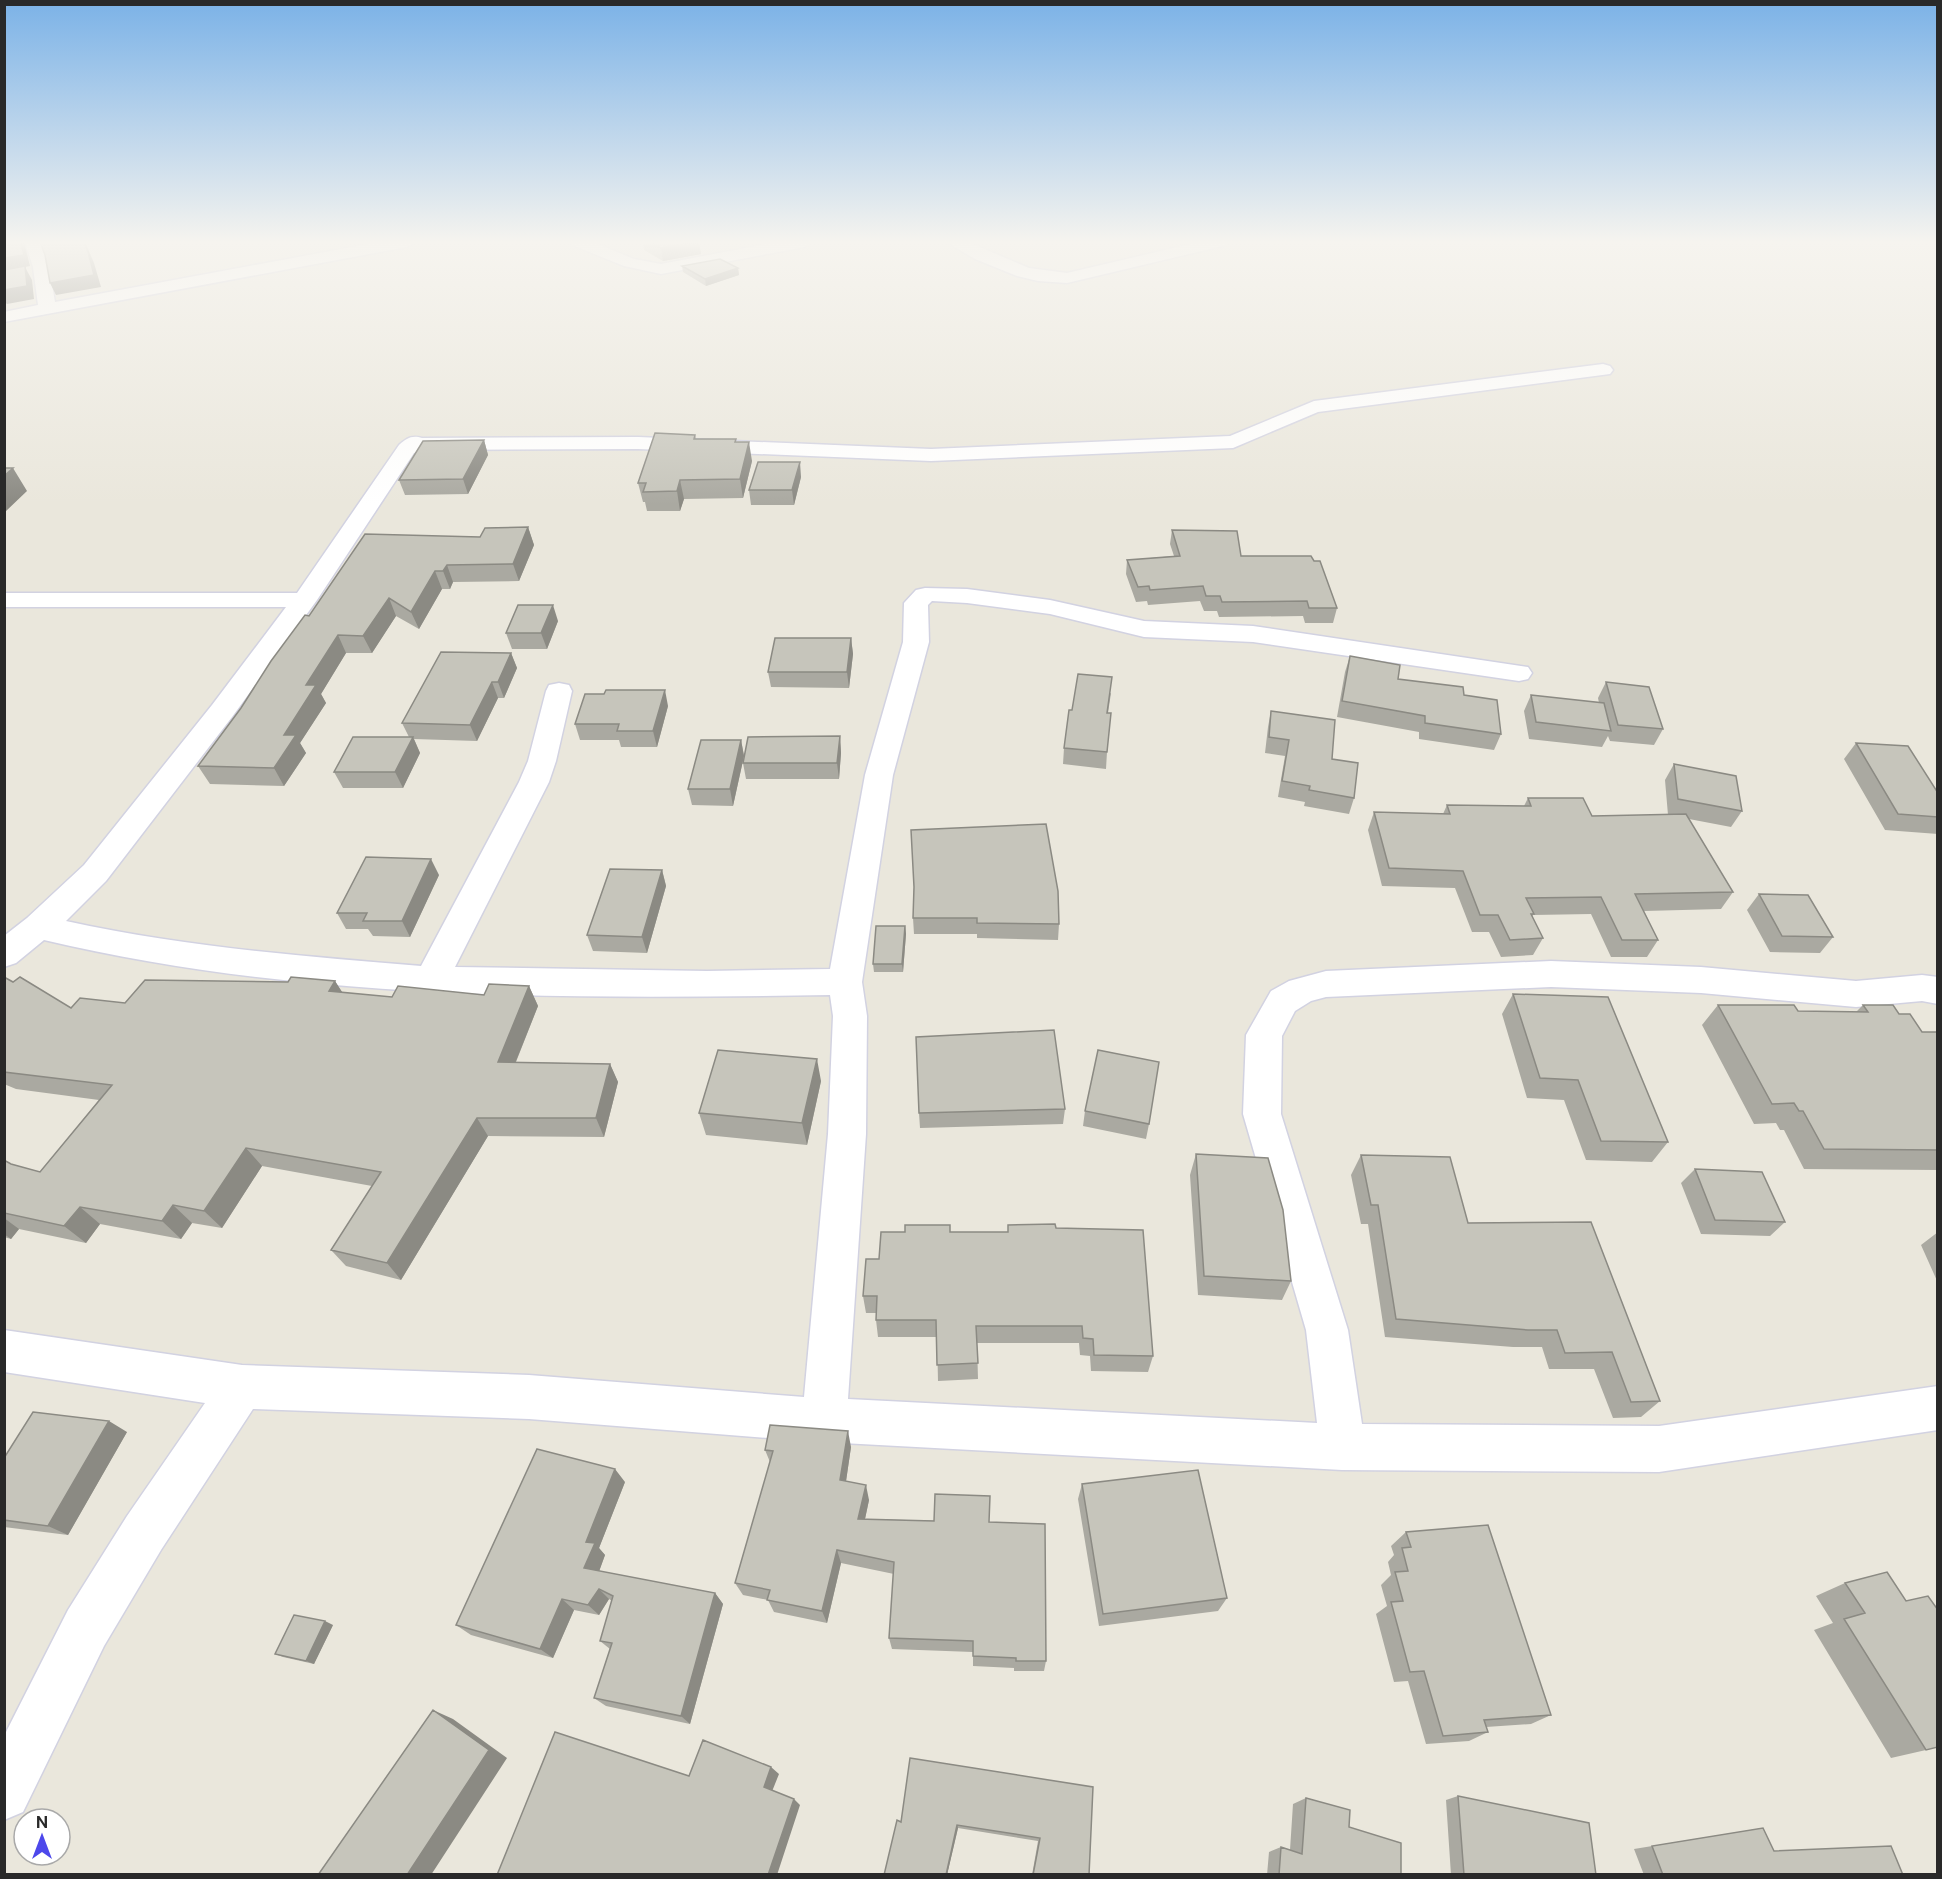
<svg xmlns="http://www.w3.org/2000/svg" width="1942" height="1879" viewBox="0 0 1942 1879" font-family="'Public Sans',sans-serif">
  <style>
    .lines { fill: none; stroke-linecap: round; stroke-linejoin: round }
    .minor-casing { stroke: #d2d2e1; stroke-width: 3 }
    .minor { fill: #fff; fill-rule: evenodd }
    .wall { fill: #aaa9a1 }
    .shaded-wall { fill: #8b8a83 }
    .building { fill: #c6c5bb; stroke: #8b8a83; stroke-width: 1.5 }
  </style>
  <rect width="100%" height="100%" fill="#eae7dc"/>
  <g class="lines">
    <defs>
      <path id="minor" d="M25 242H41L49 267 55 302 379 242H415L407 247 4 322V312L38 305 33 267Z
        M570 242H593L634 259 661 264 777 242H813L805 247 661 274 624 266 572 245Z
        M946 242H968L1029 268 1067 273 1199 242H1229L1227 245 1067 283 1038 281 1017 276 975 259Z
        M1603 364 1610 366 1613 370 1610 374 1318 412 1233 448 931 461 638 449 423 450 414 453 317 600 232 717 106 881 66 921C183 947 302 956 421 966L519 782 528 761 546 691 549 685 559 683 569 685 572 691 556 761 549 782 455 967 707 971 830 969 865 775 903 642 904 603 916 590 925 588 967 589 1050 600 1144 621 1253 626 1528 667 1532 673 1528 679 1519 681 1253 642 1144 637 1050 614 967 603 932 601 928 605 929 642 893 775 862 982 867 1016 866 1134 848 1399 1317 1423 1306 1330 1243 1114 1246 1035 1271 991 1289 981 1326 971 1551 961 1701 967 1856 981 1922 975 1938 977V1004L1922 1001 1856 1007 1701 993 1551 987 1326 997 1311 1001 1295 1011 1282 1036 1281 1114 1348 1330 1362 1424 1659 1426 1938 1386V1430L1659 1472 1342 1470 805 1441 529 1419 253 1409 161 1550 104 1646 23 1812 4 1820V1736L68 1610 127 1516 205 1403 4 1372V1330L242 1365 529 1375 804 1397 828 1134 833 1016 830 995C567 999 301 1001 44 940L16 963 4 967V936L27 918 84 865 212 705 286 607H4V593H297L399 445C407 438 412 435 422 438L638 437 931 449 1230 436 1314 401Z"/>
    </defs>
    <!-- minor casing -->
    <use href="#minor" class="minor-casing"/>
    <!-- minor -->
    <use href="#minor" class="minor"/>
  </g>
  <!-- wall -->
  <path class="wall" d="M643 242H699L701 254 663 261 644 250Z
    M682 266 738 268 739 275 706 286 683 272Z
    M695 435 696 439 736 442 752 461 743 498 684 499 680 511H647L645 502H643L638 483Z
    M484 440 488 455 468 494 405 495 399 480Z
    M801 477 794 505H751L749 490Z
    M528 527 534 545 519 581 453 582 450 589H442L419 629 396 616 372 653H346L321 694 326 703 300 743 306 753 284 786 210 784 198 766 309 616 480 537Z
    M1172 530 1241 556 1337 608 1333 623H1305L1303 616 1219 617 1217 611H1204L1200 601 1148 605 1147 601 1136 602 1126 574 1127 560 1174 556 1170 544Z
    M558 621 547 649H512L506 633Z
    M851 638 853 654 849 688 771 687 768 672Z
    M511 653 517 668 504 698H498L477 741 414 739 420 753 403 788H343L334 772 409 737 402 723Z
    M1350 656 1398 679 1464 695 1501 734 1494 750 1419 739V732L1337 717 1345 672Z
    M1606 682 1663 729 1654 745 1610 741 1608 736 1602 747 1529 739 1524 711 1531 695 1599 703 1598 698Z
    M1111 693 1108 713 1107 752 1106 769 1063 764 1064 748 1072 710Z
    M668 706 657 747H621L619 740H580L575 724Z
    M1271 711 1332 759 1354 798 1349 814 1304 806 1305 802 1278 797 1285 756 1265 753 1268 727Z
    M840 736 841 753 839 779H746L743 763Z
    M741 740 744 756 733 806 692 805 688 789Z
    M1856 743 1938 793V834L1885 830 1844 759Z
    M1674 764 1742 811 1731 827 1689 819 1733 892 1721 909 1644 911 1658 940 1647 957H1611L1591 914 1533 915 1532 917 1543 938 1533 955 1501 957 1489 932H1472L1455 888 1382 886 1368 830 1374 812 1443 814 1447 805 1524 806 1528 798 1592 816 1668 815 1665 780Z
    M662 870 666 886 647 953 593 951 587 935Z
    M439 875 410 937 373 936 368 929H346L337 913Z
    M914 887 1059 924 1058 940 977 938V934H914L913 918Z
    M1759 894 1833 937 1820 953 1770 952 1747 910Z
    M905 926 906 934 903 972H874L873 964Z
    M4 977 13 982 71 1008 125 1003 288 982 335 981 342 993 392 997 484 995 529 986 538 1006 516 1062 610 1064 618 1082 604 1137 488 1136 401 1280 346 1266 331 1250 372 1186 262 1166 222 1228 192 1223 181 1239 100 1224 86 1243 19 1229 11 1239 4 1237V1160L11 1164 40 1172 99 1100 16 1089 4 1084Z
    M1513 994 1668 1142 1652 1162 1586 1160 1564 1100 1527 1098 1502 1014Z
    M1718 1005 1798 1011 1856 1012 1863 1005 1899 1014 1922 1032H1938V1170L1804 1169 1784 1130H1780L1776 1123 1754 1124 1702 1025Z
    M821 1081 807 1145 706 1135 699 1113Z
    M1065 1109 1063 1124 920 1128 919 1113Z
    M1085 1111 1149 1124 1146 1139 1083 1126Z
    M1196 1154 1291 1281 1282 1300 1198 1295 1190 1175Z
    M1361 1155 1468 1223 1591 1222 1660 1401 1641 1417 1613 1418 1594 1369H1549L1542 1347H1513L1385 1337 1368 1224H1361L1351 1175Z
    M1695 1169 1785 1222 1770 1236 1701 1234 1681 1183Z
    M1008 1225 1056 1228 1153 1356 1148 1372 1091 1371 1090 1356 1080 1355 1079 1343H977L978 1379 938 1381 937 1337H878L876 1320V1313H866L863 1296 879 1259 950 1232H1008Z
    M1938 1232V1283L1921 1245Z
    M127 1432 68 1535 4 1527V1458Z
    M851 1447 846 1481 869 1500 865 1519 989 1522 1046 1661 1044 1671H1014V1668L973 1666V1652L892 1649 889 1638 894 1574 841 1563 827 1623 774 1612 768 1600 743 1595 735 1583 770 1462 765 1450Z
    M625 1482 599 1548 605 1555 599 1571 715 1593 723 1604 690 1724 606 1706 594 1698 610 1649 600 1641 612 1601 609 1599 599 1615 574 1610 553 1658 471 1635 456 1625Z
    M1082 1484 1227 1598 1218 1611 1099 1626 1078 1499Z
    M1406 1532 1551 1715 1531 1724 1486 1727 1488 1732 1469 1741 1426 1744 1408 1681 1394 1682 1376 1614 1387 1606 1381 1585 1391 1575 1388 1562 1394 1555 1391 1546Z
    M1887 1572 1926 1750 1891 1758 1814 1630 1833 1623 1816 1596 1845 1583Z
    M333 1625 314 1664 283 1657 275 1654Z
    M1093 1787 1089 1875H1032L1038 1841 958 1828 947 1875H884L901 1822Z
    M1458 1796 1596 1875H1451L1446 1800Z
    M1306 1798 1349 1827 1401 1875H1267L1269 1852 1281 1847 1290 1850 1293 1804Z
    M1763 1828 1774 1851 1903 1875H1644L1634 1849Z"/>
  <!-- shaded-wall -->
  <path class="shaded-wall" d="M20 242H24L30 266 25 267 32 280 34 299 7 304 4 301V258Z
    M84 242H85L94 263 101 287 56 295 50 283Z
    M693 242H699L701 254 663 261 661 248Z
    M738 268 739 275 706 286 705 279Z
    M484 440 488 455 468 494 463 479Z
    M749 442 752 461 743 498 740 479Z
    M800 462 801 477 794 505 792 490Z
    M13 468 27 491 4 513V476Z
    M680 480 684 499 680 511 677 491Z
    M528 527 534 545 519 581 513 564Z
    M447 565 453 582 450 589 443 571Z
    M435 571 442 589 419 629 411 612Z
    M389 598 396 616 372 653 363 636Z
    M553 605 558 621 547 649 541 633Z
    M338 635 346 653 321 694 326 703 300 743 306 753 284 786 274 768 284 735 306 685Z
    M851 638 853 654 849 688 847 672Z
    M511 653 517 668 504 698 498 682Z
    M492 682 498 698 477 741 470 725Z
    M665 690 668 706 657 747 653 731Z
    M840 736 841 753 839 779 837 763Z
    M413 737 420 753 403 788 395 772Z
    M741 740 744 756 733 806 730 789Z
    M431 859 439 875 410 937 402 921Z
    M662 870 666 886 647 953 642 937Z
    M905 926 906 934 903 972 902 964Z
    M335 981 348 1001 329 991Z
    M529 986 538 1006 508 1081 498 1062Z
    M817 1059 821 1081 807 1145 802 1123Z
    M610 1064 618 1082 604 1137 596 1118Z
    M477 1118 488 1136 401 1280 387 1263Z
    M246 1148 262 1166 222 1228 204 1211Z
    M173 1205 192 1223 181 1239 162 1221Z
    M80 1207 100 1224 86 1243 64 1226Z
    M4 1218 19 1229 11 1239 4 1234Z
    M109 1421 127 1432 68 1535 48 1526Z
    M848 1431 851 1447 844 1495 840 1480Z
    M615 1469 625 1482 599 1548 605 1555 596 1580 584 1568 586 1542Z
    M866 1485 869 1500 862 1533 858 1519Z
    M837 1550 841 1563 827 1623 822 1611Z
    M599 1589 609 1599 599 1615 588 1605Z
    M715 1593 723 1604 690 1724 681 1716Z
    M562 1599 574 1610 553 1658 540 1649Z
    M325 1621 333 1625 314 1664 306 1661Z
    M433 1710 453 1719 507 1758 431 1875H407Z
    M771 1767 779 1774 771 1794 764 1787Z
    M794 1799 800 1805 777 1875H768Z
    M957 1825 958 1828 947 1875H946Z"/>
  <!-- building -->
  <path class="building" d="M4 242H20L24 255 4 258Z
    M40 242H84L88 252 94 275 50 283 45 255Z
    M651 242H693L661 248Z
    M720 259 738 268 705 279 682 266Z
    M25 266 27 286 4 290V270Z
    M655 433 695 435 694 439H736L735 442H749L740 479 680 480 677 491 643 492 646 483H638Z
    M484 440 463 479 399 480 423 441Z
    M758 462H800L792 490H749Z
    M4 468H13L4 476Z
    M528 527 513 564 447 565 443 571H435L411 612 389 598 363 636 338 635 306 685H316L284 735H296L274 768 198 766 241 708 271 661 305 615 309 616 365 534 480 537 485 528Z
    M1172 530 1237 531 1241 556H1311L1314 561H1320L1337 608H1309L1307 601 1222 602 1220 596H1206L1203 586 1150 590 1149 586 1138 587 1127 560 1180 556Z
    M518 605H553L541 633H506Z
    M775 638H851L847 672H768Z
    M441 652 511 653 498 682H492L470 725 402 723Z
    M1350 656 1400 665 1398 679 1463 687 1464 695 1497 700 1501 734 1425 723V716L1342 701Z
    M1078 674 1112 677 1107 713H1111L1107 752 1064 748 1069 710H1072Z
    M1606 682 1649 687 1663 729 1618 725Z
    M606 690H665L653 731H617L619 724H575L585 694H604Z
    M1531 695 1604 703 1611 731 1536 722Z
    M1271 711 1335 720 1332 759 1358 763 1354 798 1309 790 1310 786 1282 781 1289 740 1269 737Z
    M840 736 837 763H743L748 737Z
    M353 737H413L395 772H334Z
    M701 740H741L730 789H688Z
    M1856 743 1908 746 1938 793V817L1898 814Z
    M1674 764 1736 776 1742 811 1678 799Z
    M1528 798H1583L1592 816 1686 814 1733 892 1635 894 1658 940H1622L1601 897 1526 898 1534 914H1531L1543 938 1510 940 1498 915H1480L1463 871 1389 868 1374 812 1450 814 1447 805 1531 806Z
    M1046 824 1058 891 1059 924 977 923V918H913L914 887 911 830Z
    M366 857 431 859 402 921H363L367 913H337Z
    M610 869 662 870 642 937 587 935Z
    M1759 894 1808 895 1833 937 1782 936Z
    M876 926H905L902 964H873Z
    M4 977 13 982 20 977 71 1008 80 998 125 1003 145 980 288 982 291 977 335 981 329 991 392 997 398 986 484 995 489 984 529 986 498 1062 610 1064 596 1118H477L387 1263 331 1250 381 1172 246 1148 204 1211 173 1205 162 1221 80 1207 64 1226 4 1213V1160L11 1164 40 1172 112 1085 4 1072Z
    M1513 994 1608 997 1668 1142 1601 1141 1578 1080 1540 1078Z
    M1718 1005H1794L1798 1011 1868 1012 1863 1005H1893L1899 1014H1910L1922 1032H1938V1150L1824 1149 1803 1111H1799L1794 1103 1772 1104Z
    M1054 1030 1065 1109 919 1113 916 1037Z
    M718 1050 817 1059 802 1123 699 1113Z
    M1098 1050 1159 1062 1149 1124 1085 1111Z
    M1196 1154 1268 1158 1283 1210 1291 1281 1204 1276Z
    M1361 1155 1450 1157 1468 1223 1591 1222 1660 1401 1631 1402 1612 1352 1565 1353 1557 1330H1528L1396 1319 1378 1205H1371Z
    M1695 1169 1762 1172 1785 1222 1715 1220Z
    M1055 1224 1056 1228 1143 1230 1153 1356 1094 1355 1093 1339 1083 1338 1082 1326H976L978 1363 937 1365 936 1320H876L877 1296H863L866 1259H879L881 1232H905V1225H950V1232H1008V1225Z
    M33 1412 109 1421 48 1526 4 1520V1458Z
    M770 1425 848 1431 840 1480 866 1485 858 1519 934 1521 935 1494 990 1496 989 1522 1045 1524 1046 1661H1016V1658L973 1656V1641L889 1638 894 1562 837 1550 822 1611 767 1600 770 1590 735 1583 773 1451 765 1450Z
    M537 1449 615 1469 586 1542 595 1543 584 1568 715 1593 681 1716 594 1698 612 1643 600 1641 613 1596 599 1589 588 1605 562 1599 540 1649 456 1625Z
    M1198 1470 1227 1598 1103 1614 1082 1484Z
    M1488 1525 1551 1715 1484 1720 1488 1732 1443 1736 1424 1671 1410 1672 1391 1602 1403 1601 1395 1572 1408 1571 1402 1548 1411 1547 1406 1532Z
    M1887 1572 1906 1601 1928 1596 1938 1610V1747L1926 1750 1844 1619 1865 1613 1845 1583Z
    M294 1615 325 1621 306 1661 275 1654Z
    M433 1710 489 1750 407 1875H318Z
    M555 1732 689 1776 703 1740 771 1767 764 1787 794 1799 768 1875H497Z
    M910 1758 1093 1787 1089 1875H1033L1040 1838 957 1825 946 1875H884L897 1820 901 1822Z
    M1458 1796 1589 1823 1596 1875H1464Z
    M1306 1798 1350 1810 1349 1827 1401 1843V1875H1279L1281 1847 1302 1854Z
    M1763 1828 1774 1851 1891 1846 1903 1875H1663L1652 1846Z"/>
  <!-- sky -->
  <linearGradient id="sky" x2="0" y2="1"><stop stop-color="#7bb2e7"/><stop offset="0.48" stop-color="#f6f4ef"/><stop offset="1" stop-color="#f6f4ef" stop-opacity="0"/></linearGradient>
  <rect width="1942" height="505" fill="url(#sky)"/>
  <!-- border -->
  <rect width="1942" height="1879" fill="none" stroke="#292929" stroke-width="12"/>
  <!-- north arrow -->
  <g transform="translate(42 1837)"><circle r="28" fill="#ffffff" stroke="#a9a9a9" stroke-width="1.5"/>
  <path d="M0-4.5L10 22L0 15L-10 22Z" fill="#4d48eb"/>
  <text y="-9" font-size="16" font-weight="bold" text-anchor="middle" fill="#292929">N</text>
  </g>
</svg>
